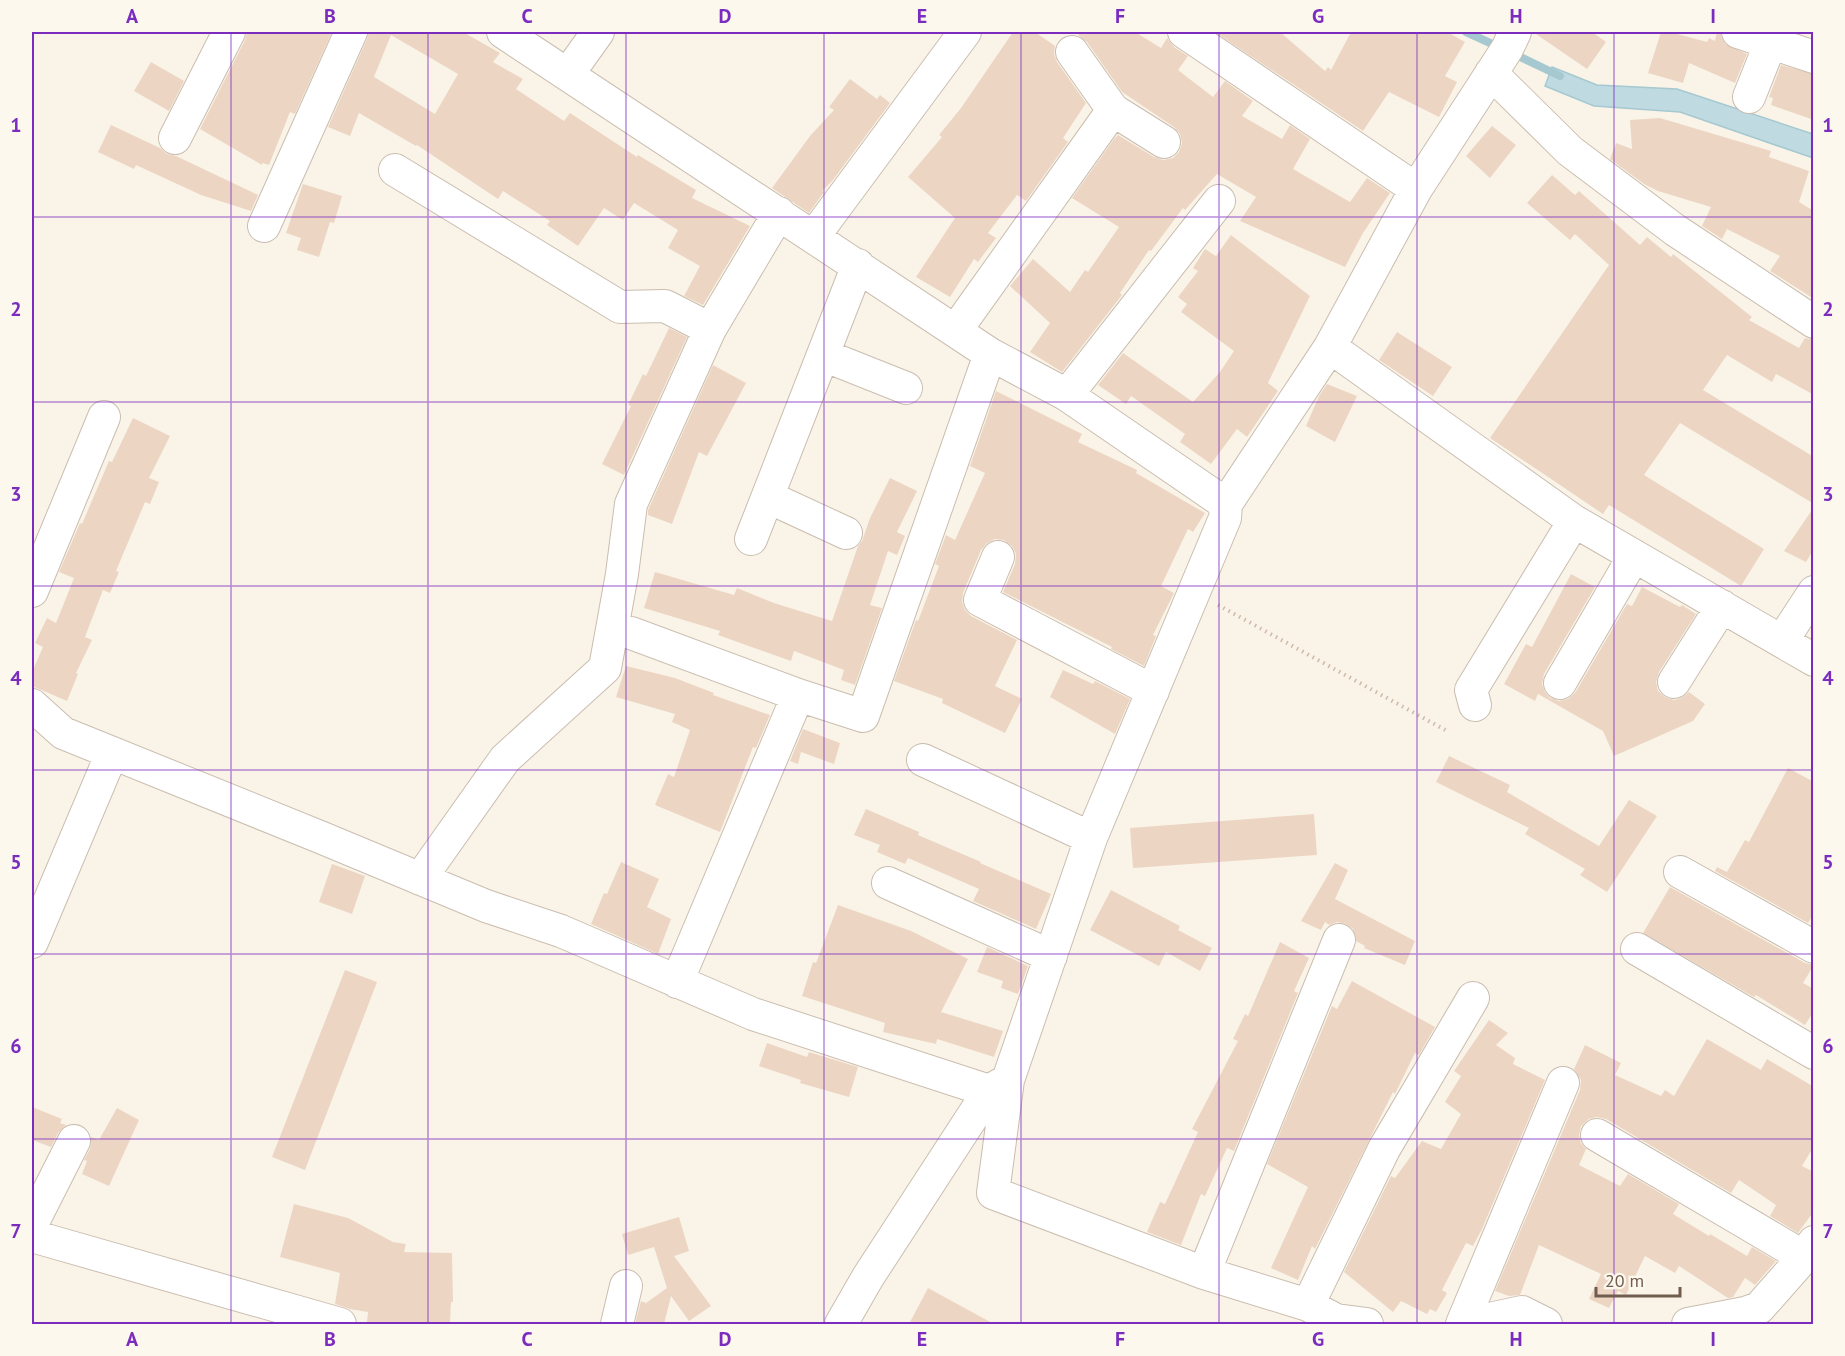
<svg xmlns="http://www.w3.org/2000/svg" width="1845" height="1356" viewBox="0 0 1845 1356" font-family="'PT Sans',sans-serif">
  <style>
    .water { fill: #bfdae1; stroke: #a6c8d1; stroke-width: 1.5 }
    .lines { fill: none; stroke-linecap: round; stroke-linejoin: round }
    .stream { stroke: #a6c8d1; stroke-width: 8 }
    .building { fill: #ecd6c3; fill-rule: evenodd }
    .minor-casing { stroke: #cabdaf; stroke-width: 34 }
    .path { stroke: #d0b9a6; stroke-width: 4; stroke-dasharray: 1.5 4.5; stroke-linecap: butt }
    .minor { stroke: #fff; stroke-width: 32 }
    .grid { fill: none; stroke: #7b2cbf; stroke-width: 1.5; stroke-opacity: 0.55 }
    .neatline { fill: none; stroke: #7b2cbf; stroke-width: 2 }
    .grid-label { font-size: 20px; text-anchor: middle; font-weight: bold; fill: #7b2cbf }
  </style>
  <rect width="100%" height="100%" fill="#faf4e8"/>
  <!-- water -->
  <path class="water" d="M1552 67 1597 85 1677 89 1813 134V158L1680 112 1594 106 1545 86Z"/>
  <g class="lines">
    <!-- stream -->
    <path class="stream" d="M1466 32 1501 48
      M1512 53 1560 76"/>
  </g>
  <!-- building -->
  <path class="building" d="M247 32H332L295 114 290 112 269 165 262 163V165L200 129 245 40Z
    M369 32H463L500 53 493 62 523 79 516 89 564 121 570 113 637 157 638 155 696 190 692 198 750 226 703 305 684 296 700 266 668 248 678 230 634 203 623 220 604 208 578 246 547 225 550 221 503 191 498 199 417 145 416 146 359 113 350 136 328 127 367 39ZM391 35 458 74 435 114 374 77Z
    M1013 32H1035L1055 46 1054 54 1057 62 1086 103 1063 138 1068 142 1026 201 1017 195 988 233 996 238 978 262 974 259 950 297 916 277 955 218 908 177 942 137 939 135 961 108Z
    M1081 32H1135L1161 48 1167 38 1174 47 1188 56 1178 70 1213 97 1225 81 1253 101 1242 116 1282 139 1290 125 1310 139 1293 169 1350 202 1367 178 1390 193 1363 233 1345 267 1240 221 1256 197 1217 174 1185 210 1183 208 1151 251 1149 250 1120 293 1122 295 1062 372 1030 352 1050 323 1010 286 1033 259 1070 292 1085 270 1088 272 1119 227 1072 198 1114 139 1118 135 1154 157 1163 160 1173 158 1179 152 1182 143 1180 134 1174 127 1122 92 1087 42 1078 35Z
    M1215 32H1280L1325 71 1328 67 1331 70 1351 32H1447L1465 42 1445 76 1457 82 1439 117 1389 92 1363 131Z
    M1533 32H1592L1606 42 1587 69Z
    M1661 32H1670L1707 42 1709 38 1715 41 1717 32H1721V36L1725 44 1747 54 1735 83 1689 63 1683 83 1648 73Z
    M151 62 184 81 169 111 134 91Z
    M1781 65 1814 74V120L1771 105 1773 98 1769 97Z
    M850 79 877 99 880 95 890 103 833 180 822 191 824 192 809 213 772 188 810 136 834 110 829 107Z
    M1660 118 1771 151 1769 157 1809 171 1799 202 1814 211V299L1770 271 1780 256 1727 229 1722 239 1702 226 1711 207 1658 191 1644 184 1610 159 1616 143 1632 149 1630 120Z
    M111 125 160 148 167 154 176 156 258 195 251 211 201 195 136 165 134 169 98 152Z
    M1492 126 1516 145 1490 178 1466 156Z
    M1552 175 1575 195 1579 191 1640 245 1647 237 1671 257 1673 254 1752 317 1749 320 1799 348 1805 338 1814 340V395L1776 374 1772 382 1727 355 1703 390 1814 457V504L1680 423 1644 475 1764 549 1741 586 1609 505 1603 514 1490 438 1609 265 1575 234 1570 240 1527 203Z
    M303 184 342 196 334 223 330 222 319 257 297 250 301 238 286 233Z
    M1231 235 1310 296 1268 383 1278 391 1247 437 1237 429 1211 464 1180 442 1185 434 1131 396 1126 404 1098 385 1123 353 1193 402 1220 372 1234 351 1181 312 1187 304 1178 297 1198 271 1193 268 1205 249 1216 256Z
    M669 328 687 337 624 475 602 464 631 406 628 405 643 374 646 376Z
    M1397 332 1452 367 1433 396 1379 360Z
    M713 365 746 383 707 456 699 452 672 524 648 515V510Z
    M1327 384 1357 396 1335 442 1306 426 1319 396Z
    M996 391 1082 434 1078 442 1137 470 1136 473 1205 513 1193 532 1188 529 1161 586 1174 593 1153 635 1156 636 1144 666 1111 649 1112 647 1003 592 1015 564 1016 554 1012 546 1004 540 995 539 987 543 981 550 963 593 962 602 965 610 971 616 1017 640 995 686 1022 699 1005 733 942 703 943 699 894 681 916 620 918 621 939 566 935 564 946 535 955 540 985 473 970 466Z
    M133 418 170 436 149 478 159 482 150 504 145 502 116 571 119 572 110 593 103 590 85 637 92 640 76 673 78 674 67 701 32 686V672L43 647 35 643 47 618 56 623 74 578 59 572 80 523 82 524 109 461 112 462Z
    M890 478 917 491 897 532 905 536 897 555 888 551 870 605 882 608 855 685 841 680 844 670 794 651 791 661 718 635 720 631 644 608 655 572 734 595 737 588 774 603 832 621 858 546 862 541 870 518Z
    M1814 507V549L1806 562 1784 551Z
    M1571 574 1595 587 1544 674 1542 684 1545 692 1550 698 1559 701 1568 699 1575 693 1627 604 1632 606 1642 587 1680 607 1682 605 1696 614 1659 672 1656 682 1658 691 1665 697 1674 700 1682 698 1689 692 1705 704 1693 721 1614 756 1603 731 1538 694 1535 701 1504 684 1526 644 1532 647Z
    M626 666 675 678 714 693 713 695 770 715 756 748 753 747 720 832 655 805 668 774 674 777 690 730 672 722 675 714 616 697Z
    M1063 670 1093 684 1095 681 1130 699 1115 734 1050 697Z
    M803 729 840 743 834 764 801 752 798 764 790 761Z
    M1449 756 1510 785 1507 792 1599 846 1629 800 1657 816 1607 892 1580 875 1585 869 1525 834 1529 828 1436 782Z
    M1788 768 1814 782V913L1808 923 1715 871 1717 867 1727 872 1745 840 1749 842Z
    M866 809 919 832 918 835 981 862 980 863 1051 894 1036 929 973 901 979 889 908 858 905 864 877 852 880 845 854 835Z
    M1314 814 1317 855 1133 868 1130 828Z
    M621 862 659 879 647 907 671 919 658 954 591 924 604 893 607 894Z
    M1335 863 1348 870 1335 899 1415 941 1405 965 1364 948 1365 946 1356 941 1353 929 1346 924 1337 922 1329 925 1325 922 1321 930 1301 921Z
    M332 864 365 876 352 914 319 902Z
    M1670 887 1805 963 1814 965 1803 983 1814 989V1011L1805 1025 1756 995 1754 997 1643 933Z
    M1111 890 1180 926 1178 930 1212 948 1200 971 1166 952 1159 966 1090 930Z
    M838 905 911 931 968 959 941 1012 1003 1031 994 1057 937 1039 936 1044 883 1032 885 1023 802 996 813 962 816 963Z
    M1280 942 1309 958 1294 991 1298 993 1234 1151 1227 1148 1205 1196 1201 1194 1181 1245 1147 1232 1160 1202 1165 1204 1198 1132 1192 1129 1238 1041 1233 1039 1245 1014 1248 1016Z
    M987 947 1028 966 1018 994 1001 988 1003 981 977 972Z
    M345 970 377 982 305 1170 272 1157Z
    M1352 981 1435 1027 1419 1055 1415 1053 1395 1094 1393 1092 1315 1249 1312 1246 1298 1280 1271 1268 1308 1187 1267 1164 1332 1006 1337 1009Z
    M1489 1020 1508 1033 1496 1045 1515 1058 1513 1064 1545 1080 1482 1229 1473 1246 1466 1243 1442 1290 1447 1293 1436 1312 1430 1309 1427 1314 1401 1301 1393 1312 1344 1272 1391 1176 1395 1178 1422 1141 1441 1149 1461 1114 1445 1102 1461 1076 1454 1071Z
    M1707 1039 1761 1070 1767 1059 1814 1087V1146L1802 1166 1814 1172V1211L1798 1233 1770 1216 1776 1205 1739 1180 1731 1193 1606 1119 1597 1117 1589 1119 1581 1126 1579 1135 1581 1143 1586 1149 1579 1165 1620 1186 1628 1174 1679 1204 1673 1214 1709 1236 1710 1234 1747 1256 1752 1247 1776 1261 1755 1285 1745 1278 1733 1297 1728 1298 1679 1266 1675 1273 1645 1256 1626 1295 1618 1291 1609 1308 1589 1299 1601 1274 1539 1245 1520 1295 1509 1296 1495 1291 1580 1090 1581 1080 1574 1069 1585 1045 1621 1063 1615 1075 1661 1096 1665 1090 1674 1096Z
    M767 1043 807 1057 809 1052 858 1067 849 1097 800 1083 801 1080 759 1066Z
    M32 1107 62 1119 60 1123 66 1125 58 1133 51 1147 32 1140Z
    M117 1108 139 1120 109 1186 82 1174 87 1161 84 1160 90 1149 91 1137 99 1140Z
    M294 1204 348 1218 393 1242 406 1244 404 1252 452 1253 453 1302H451L450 1324H380L367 1322 368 1312 350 1309 335 1304 340 1273 280 1257Z
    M679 1217 689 1251 674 1256 711 1306 689 1321 671 1296 664 1324H635L641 1301 646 1303 667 1288 654 1247 628 1255 622 1234Z
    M928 1288 994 1324H909Z"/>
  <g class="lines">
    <defs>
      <path id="minor" d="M503 32 990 354 1067 395 1226 504
        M1184 32 1416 189
        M1738 32 1814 57
        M1072 52 1113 110 1164 142
        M1491 73 1570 151 1675 230 1814 322
        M568 74 598 32
        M1749 97 1775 32
        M175 138 229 32
        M395 170 620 307 665 306 710 329 779 213
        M264 226 351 32
        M814 236 965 32
        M956 330 1113 110
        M1330 347 1574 521 1814 660
        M823 355 906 388
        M1067 395 1219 201
        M768 497 846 533
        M751 539 858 265
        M998 557 980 600 1153 691
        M32 591 104 417
        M631 633 798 695 863 716 990 354
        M1782 641 1814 592
        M1674 682 1722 606
        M1560 683 1634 556
        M32 705 63 733 320 837 486 906 561 931 753 1014 989 1091
        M1475 705 1471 690 1574 521
        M923 760 1091 838
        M1680 872 1814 947
        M420 879 505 759 605 668 622 574 631 504 710 329
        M888 883 1051 956
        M32 942 112 753
        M1637 949 1814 1053
        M677 982 798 695
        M1008 1080 993 1193 1204 1273
        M1597 1135 1804 1257 1814 1242
        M32 1224 74 1141
        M32 1236 340 1324
        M1308 1305 1384 1149 1473 998
        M1745 1313 1759 1308 1804 1257
        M1336 1320 1367 1324
        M617 1324 626 1286
        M841 1324 868 1277 989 1091 1008 1080 1091 838 1225 518 1226 504 1330 347 1416 189 1507 49 1515 32
        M1334 1324 1336 1320 1308 1305 1204 1273 1339 940
        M1462 1324 1563 1083
        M1466 1324 1522 1312 1546 1324
        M1688 1324 1745 1313 1750 1324"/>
    </defs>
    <!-- minor casing -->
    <use href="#minor" class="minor-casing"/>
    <!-- path -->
    <path class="path" d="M1218 605 1447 731"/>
    <!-- minor -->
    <use href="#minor" class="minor"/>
  </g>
  <!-- grid -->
  <path class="grid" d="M231 32V1324M428 32V1324M626 32V1324M824 32V1324M1021 32V1324M1219 32V1324M1417 32V1324M1614 32V1324M32 217H1814M32 402H1814M32 586H1814M32 770H1814M32 954H1814M32 1139H1814"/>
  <!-- border -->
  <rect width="1845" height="1356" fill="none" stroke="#fdf8ee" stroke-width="66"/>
  <!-- scale -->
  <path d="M1596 1287v9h84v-9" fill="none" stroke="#705d4f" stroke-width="3"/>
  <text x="1605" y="1287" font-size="18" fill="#705d4f" stroke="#fdf8ee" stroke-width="4.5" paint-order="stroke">20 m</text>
  <rect x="33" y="33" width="1779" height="1290" class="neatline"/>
  <g class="grid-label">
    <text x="132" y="23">A</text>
    <text x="330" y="23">B</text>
    <text x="527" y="23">C</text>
    <text x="725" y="23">D</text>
    <text x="922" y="23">E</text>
    <text x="1120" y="23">F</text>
    <text x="1318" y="23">G</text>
    <text x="1516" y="23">H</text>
    <text x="1713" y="23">I</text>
    <text x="16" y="132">1</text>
    <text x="1828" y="132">1</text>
    <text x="16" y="316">2</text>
    <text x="1828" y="316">2</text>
    <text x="16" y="501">3</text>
    <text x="1828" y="501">3</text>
    <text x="16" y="685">4</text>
    <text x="1828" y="685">4</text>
    <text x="16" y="869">5</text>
    <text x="1828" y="869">5</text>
    <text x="16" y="1053">6</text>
    <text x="1828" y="1053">6</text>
    <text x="16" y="1238">7</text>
    <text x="1828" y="1238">7</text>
    <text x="132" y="1346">A</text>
    <text x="330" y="1346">B</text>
    <text x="527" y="1346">C</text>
    <text x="725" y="1346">D</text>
    <text x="922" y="1346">E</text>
    <text x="1120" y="1346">F</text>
    <text x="1318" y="1346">G</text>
    <text x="1516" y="1346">H</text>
    <text x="1713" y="1346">I</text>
  </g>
</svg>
